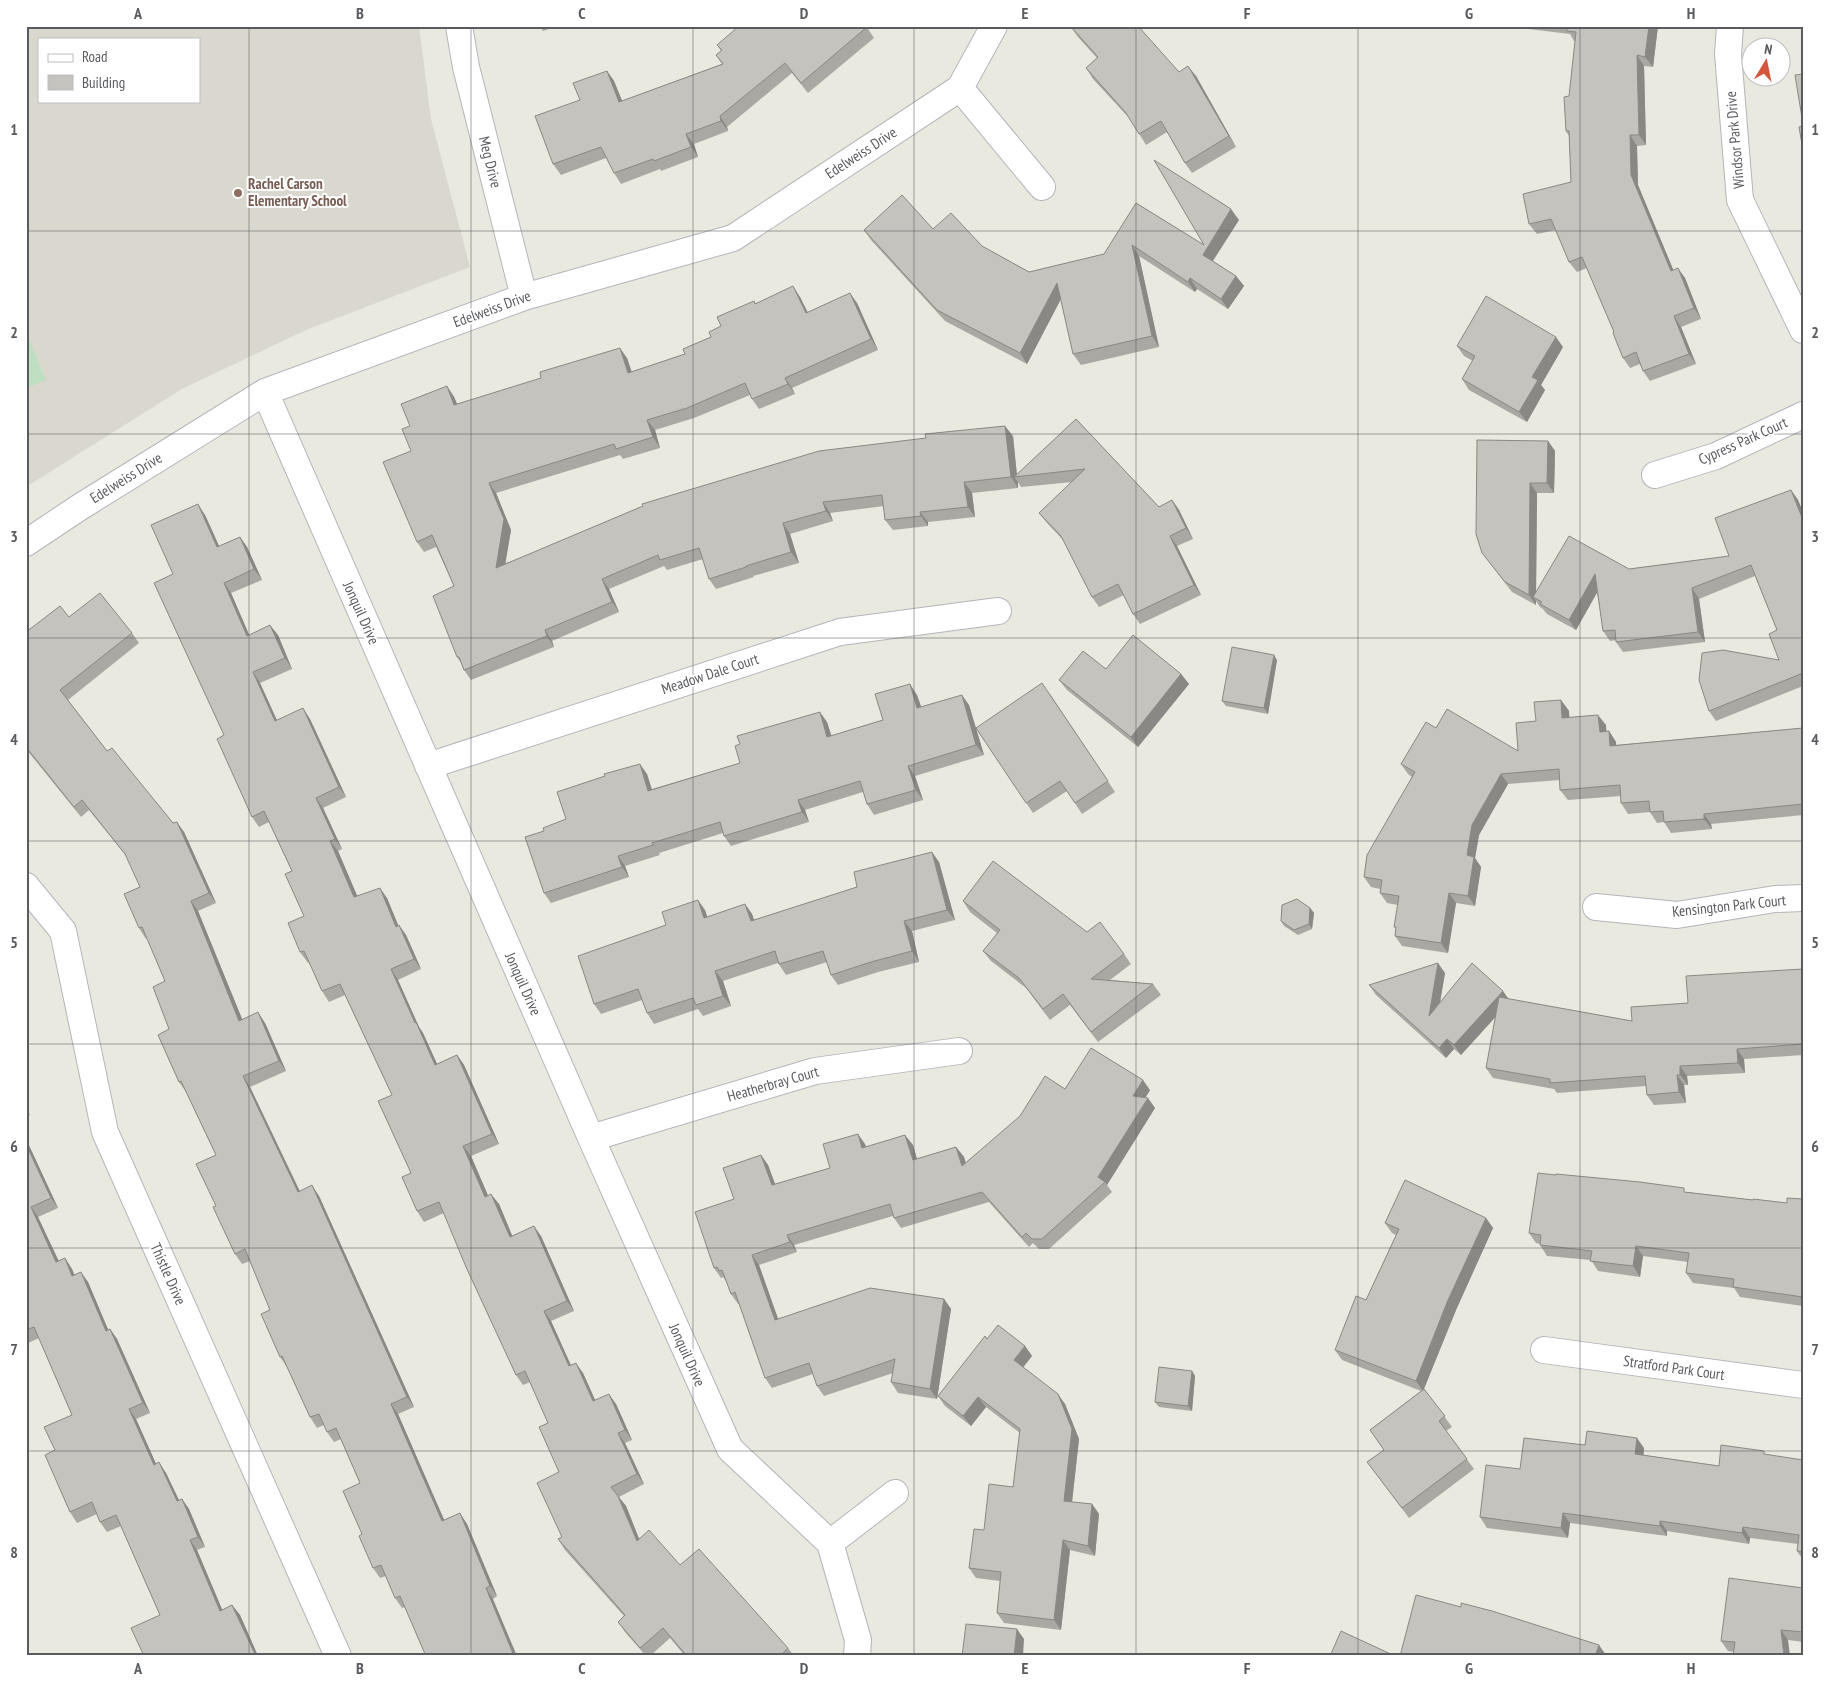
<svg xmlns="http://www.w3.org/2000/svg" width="1829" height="1682" viewBox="0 0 1829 1682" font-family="'PT Sans Narrow',sans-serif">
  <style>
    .education { fill: #dad8ce; fill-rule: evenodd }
    .green { fill: #bfdfc2 }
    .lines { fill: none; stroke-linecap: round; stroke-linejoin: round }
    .minor-casing { stroke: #b3b5b9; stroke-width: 28 }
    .minor { stroke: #fff; stroke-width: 26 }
    .wall { fill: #a9a8a3 }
    .shaded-wall { fill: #8a8884 }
    .building { fill: #c5c3bd; stroke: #8a8884 }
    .grid { fill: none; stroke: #595b5f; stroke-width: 1; stroke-opacity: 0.55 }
    .education-dot { fill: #8d6e63; stroke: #fff; stroke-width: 2 }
    .labels { text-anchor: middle; stroke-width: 4; stroke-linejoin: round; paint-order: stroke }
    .street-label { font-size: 15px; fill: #595b5f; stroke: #fff }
    .education-label { font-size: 15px; font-weight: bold; fill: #785e54; stroke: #fff; text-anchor: start }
    .neatline { fill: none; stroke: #595b5f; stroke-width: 2 }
    .grid-label { font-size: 16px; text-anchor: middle; font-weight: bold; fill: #595b5f }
  </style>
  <rect width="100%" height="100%" fill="#eae9e0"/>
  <!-- education -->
  <path class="education" d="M26 26H419L431 119 470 267 306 330 182 389 26 487ZM39 39H199V101H39Z"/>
  <!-- green -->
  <path class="green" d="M26 331 46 380 26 388Z"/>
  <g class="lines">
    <defs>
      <path id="minor" d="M459 26 466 67 524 297
        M1730 26 1728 54 1740 200 1803 330
        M960 88 1042 187
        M265 392 591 1138 730 1449 830 1543 858 1640 857 1656
        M1655 475 1716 456 1803 415
        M26 543 80 507 265 392 524 297 733 238 960 88 994 26
        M428 766 840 632 998 611
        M26 886 63 931 105 1132 338 1656
        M1596 907 1677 915 1775 899 1803 898
        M591 1138 815 1071 959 1051
        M1544 1350 1803 1385
        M830 1543 895 1493"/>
    </defs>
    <!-- minor casing -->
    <use href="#minor" class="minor-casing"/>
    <!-- minor -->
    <use href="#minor" class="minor"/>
  </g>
  <!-- wall -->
  <path class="wall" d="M540 26H558L543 31Z
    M866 26 874 38 808 93 792 73 727 127 728 131 694 144 698 157 661 171 660 169 621 184 614 173 606 158 561 175 553 164 580 100 607 71 614 81 622 101 722 64 716 55 721 51 717 45Z
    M1502 26H1658L1653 67 1644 66 1646 145 1637 146 1638 185 1673 270 1685 278 1701 319 1681 327 1696 364 1650 381 1643 371 1640 364 1630 368 1623 358 1614 332 1587 268 1577 272 1569 262 1556 230 1537 234 1529 224 1571 182 1569 136 1566 131 1575 41H1574L1570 34Z
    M1071 27 1179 72 1196 76 1236 147 1192 173 1185 163 1167 132 1146 145 1130 119 1093 79 1086 68 1097 58 1078 37Z
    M1136 203 1204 245 1239 220 1213 261 1236 276 1244 286 1228 309 1197 289 1195 292 1139 256 1159 347 1081 365 1073 354 1061 299 1027 364 945 321 871 240 864 230 933 229 982 246 1029 272 1104 254Z
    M800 297 807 312 857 303 878 350 792 388 795 394 759 409 752 399 750 395 694 418 655 430 660 448 623 459 620 455 496 493 511 530 505 563 1013 436 1017 475 1076 419 1159 507 1172 500 1179 510 1193 539 1177 546 1201 595 1140 624 1133 614 1124 595 1099 607 1092 597 1064 541 1047 523 1039 513 1072 482 1021 487 1018 482V488L972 493 975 517 928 522V526L893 530 885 520 884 506 830 513 833 521 790 534 799 563 753 576 754 577 716 589 709 579 703 559 667 570 664 566 609 589 619 612 552 641 554 647 471 680 464 670 461 663 457 657 454 586 436 547 424 552 417 542 410 426 447 386 454 397 457 404 627 358 632 372 685 354 711 337 721 326 754 301 755 303Z
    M1457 346 1563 347 1541 385 1545 390 1527 422 1469 390 1462 379 1473 361 1464 356Z
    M1548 441 1555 451 1554 493H1537L1536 592 1629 569 1729 556 1791 490 1798 500 1803 512V686L1716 721 1709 711 1779 660 1777 630 1755 576 1699 599 1705 642 1623 652 1616 642V640L1610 641 1603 631 1597 592 1576 630 1547 614 1543 609 1540 607 1536 601V605L1512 592 1482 553Z
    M205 515 219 546 240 537 247 547 262 580 231 593 249 635H278L292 669 260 683 277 720 310 719 346 797 323 808 342 849 338 851 357 896 387 898 398 925 406 935 421 969 398 980 419 1027 423 1033 437 1064 457 1055 464 1065 499 1144 471 1156 488 1196 499 1204 512 1236H541L574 1311 551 1321 571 1365 583 1373 595 1400 616 1404 632 1440 625 1443 644 1484 619 1497 626 1506 639 1539 680 1565 788 1648 794 1656H685L670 1638 650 1656H646L625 1632 618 1622 624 1616 565 1550 558 1539 562 1537 559 1472 548 1423 530 1382 523 1385 516 1375 444 1213 424 1222 417 1211 411 1173 392 1095 345 995 329 1002 322 991 309 962 308 963 300 952 304 916 292 871 269 822 259 827 252 817 224 735 173 574Z
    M69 617 132 633 139 643 68 700 107 751 173 823 184 832 216 903 198 911 242 1019 265 1023 286 1071 250 1087 300 1191 319 1196 414 1407 398 1414 444 1520 467 1524 497 1596 493 1599 425 1654 405 1607 402 1608 395 1598 386 1576 380 1578 373 1568 362 1534 360 1483 341 1439 334 1442 327 1432 324 1425 317 1428 310 1417 287 1367 280 1357 270 1310 250 1261 242 1264 235 1254 216 1206V1155L186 1092 179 1082 169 1029 165 981 147 938 146 939 139 928 140 887 127 857 89 810 81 817 26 749V632Z
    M1277 660 1268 714 1226 706 1222 701Z
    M1106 669 1181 674 1189 684 1138 747 1067 690 1059 680Z
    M1050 694 1115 792 1082 814 1067 791 1033 813 976 728Z
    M917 695 921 707 969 705 984 755 915 776 923 800 874 815 867 804 863 792 805 810 809 822 731 846 724 836 723 833 659 853 660 855 625 866 629 877 551 903 544 893V831L566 819 647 774 652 789 740 763 827 722 831 736 883 720Z
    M1561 700 1569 711V717L1606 725V731H1609L1616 742V745L1803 728V815L1711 824 1712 829 1671 833 1664 822 1657 823 1650 812 1628 814 1621 803V796L1568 800 1560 790V780L1508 784 1479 835 1475 858 1481 867 1475 906 1456 903 1448 953 1402 946 1395 936 1396 928 1394 927 1398 905 1387 903 1380 893V889L1371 887 1364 877 1412 777 1408 774 1401 764 1436 728 1518 751 1536 721Z
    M939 862 955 920 912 931 919 962 878 972 838 985 831 975 827 962 786 975 778 963 723 981 731 1006 703 1016 698 1009 654 1024 647 1013 642 1000 601 1014 594 1004 666 925 705 910 707 917 745 904 752 914 754 920Z
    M963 901 1087 932 1124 954 1131 964 1110 980 1153 984 1161 995 1098 1042 1070 1005 1050 1020 1026 988 991 961 983 951 997 933 970 912Z
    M1310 908 1314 913 1312 929 1298 935 1284 926 1281 921Z
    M1803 969V1055L1744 1059 1745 1073 1687 1076 1688 1085H1684L1686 1103 1654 1105 1647 1095 1646 1086 1557 1093 1554 1089 1493 1078 1486 1068 1496 1016 1461 1055 1454 1049 1446 1058 1376 995 1369 985 1445 973 1440 1002 1508 999 1632 1021 1688 1003Z
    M1065 1089 1150 1090 1146 1097 1155 1108 1107 1185 1112 1192 1049 1249H1039L1033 1243 1029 1247 989 1202 901 1228 894 1218 893 1216 794 1245 797 1252 759 1265 778 1319 944 1299 951 1309 937 1399 898 1393 891 1382 893 1373 824 1396 817 1386 813 1374 772 1388 765 1378 739 1304H738L731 1294 726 1281 723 1277 721 1278 714 1268 734 1199 761 1155 768 1165 775 1184 830 1168 865 1144 866 1147 913 1145 917 1159 956 1147 964 1157 966 1163Z
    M26 1106 30 1115 26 1117Z
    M26 1139 58 1208 38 1217 58 1261 65 1258 72 1269 74 1275 88 1282 108 1330 110 1329 117 1339 150 1413 136 1419 156 1464 166 1473 179 1500 182 1499 189 1509 205 1547 197 1550 222 1610 232 1605 240 1615 258 1656H144L160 1615 121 1526 107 1532 100 1522 97 1514 77 1523 70 1512 55 1450 72 1415 39 1338 26 1344Z
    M1687 1192 1753 1200 1787 1203 1803 1199V1306L1740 1297 1734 1288 1693 1283 1686 1273 1688 1262 1643 1256 1640 1277 1598 1271 1591 1260 1547 1256 1540 1245V1244L1536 1243 1529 1233Z
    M1486 1218 1493 1228 1456 1310 1424 1389 1452 1427 1446 1431 1474 1469 1409 1518 1367 1462 1384 1450 1370 1430 1421 1391 1342 1360 1335 1350 1366 1300 1396 1235 1392 1233 1385 1223Z
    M987 1339 1025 1346 1032 1356 1023 1367 1065 1404 1079 1439 1072 1502 1092 1504 1099 1514 1095 1556 1070 1550 1061 1630 1004 1623 997 1613 1000 1581 976 1578 969 1568 984 1530 1013 1487 1020 1433 986 1407 971 1426 945 1406 938 1396Z
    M1192 1371 1195 1376 1192 1411 1159 1407 1155 1402Z
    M1585 1445 1644 1448V1455L1719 1466 1767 1455 1803 1460V1560L1797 1551 1798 1544 1750 1538 1749 1544 1667 1531V1536L1570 1523 1568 1538 1487 1528 1480 1517 1520 1469Z
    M1803 1588V1642L1788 1640 1734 1652 1728 1651 1721 1641Z"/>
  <!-- shaded-wall -->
  <path class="shaded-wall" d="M1649 26H1658L1653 67 1645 57Z
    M1637 55 1644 66 1646 145 1639 135Z
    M1188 66 1196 76 1236 147 1229 136Z
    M607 71 614 81 627 113 619 102Z
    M720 116 727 127 728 131 721 121Z
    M686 134 694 144 698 157 691 147Z
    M1630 135 1637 146 1638 185 1678 281 1671 271 1631 175Z
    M1231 209 1239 220 1210 265 1203 255Z
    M1132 245 1139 256 1159 347 1152 336Z
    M1678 268 1685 278 1701 319 1694 308Z
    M1236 276 1244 286 1228 309 1221 299Z
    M1190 278 1197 289 1195 292 1188 282Z
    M1057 283 1064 293 1027 364 1020 353Z
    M793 286 800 297 813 323 806 313Z
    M850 293 857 303 878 350 871 339Z
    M1674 316 1681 327 1696 364 1689 354Z
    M1556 337 1563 347 1541 385 1545 390 1527 422 1519 412 1532 377Z
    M620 348 627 358 635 383 628 373Z
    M785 378 792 388 795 394 788 384Z
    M447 386 454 397 462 415 454 405Z
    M647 420 655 430 660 448 653 437Z
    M1005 426 1013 436 1017 477H1014L1018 482V488L1011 477Z
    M1548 441 1555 451 1554 493 1547 483Z
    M964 482 972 493 975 517 968 507Z
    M489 483 496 493 511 530 503 578 496 568Z
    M1530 483 1537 493 1536 599 1533 597 1536 601V605L1529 595Z
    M1791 490 1798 500 1803 512V520Z
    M1172 500 1179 510 1193 539 1186 528Z
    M823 502 830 513 833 521 826 511Z
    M198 504 205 515 224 557 217 547Z
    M920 512 928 522V526L921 516Z
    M783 523 790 534 799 563 791 552Z
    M1170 536 1177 546 1201 595 1194 585Z
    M240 537 247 547 262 580 254 569Z
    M1595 574 1602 584 1576 630 1569 620Z
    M602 579 609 589 619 612 612 602Z
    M224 583 231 593 254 646 247 636Z
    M1692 588 1699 599 1705 642 1698 632Z
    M270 625 278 635 292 669 285 658Z
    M545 630 552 641 554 647 547 636Z
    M1274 655 1277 660 1268 714 1264 708Z
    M253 672 260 683 282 732 275 721Z
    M1181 674 1189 684 1138 747 1131 737Z
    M910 684 917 695 925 718 917 708Z
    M962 695 969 705 984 755 976 745Z
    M1561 700 1569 711 1570 728 1562 718Z
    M303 708 310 719 346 797 339 787Z
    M820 712 827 722 835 747 827 737Z
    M1598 715 1606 725 1607 742 1600 732Z
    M1609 731 1616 742 1617 756 1610 746Z
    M640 764 647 774 655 801 648 791Z
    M908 766 915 776 923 800 916 790Z
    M1501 774 1508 784 1479 835 1475 858 1481 867 1475 906 1468 896 1467 855 1472 825Z
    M316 798 323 808 342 849 335 839Z
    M798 800 805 810 809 822 802 812Z
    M1704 814 1711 824 1712 829 1704 819Z
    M177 822 184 832 216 903 209 893Z
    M330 841 338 851 362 907 354 897Z
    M932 852 939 862 955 920 947 910Z
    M618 856 625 866 629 877 622 867Z
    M380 888 387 898 403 937 396 927Z
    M1449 893 1456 903 1448 953 1441 943Z
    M698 900 705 910 711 928 704 918Z
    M191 901 198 911 247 1031 239 1021Z
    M745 904 752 914 758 931 751 921Z
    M1310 908 1314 913 1312 929 1309 924Z
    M904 921 912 931 919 962 912 951Z
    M399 925 406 935 421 969 414 959Z
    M1438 963 1445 973 1436 1026 1429 1016Z
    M391 969 398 980 419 1027 423 1033 442 1075 435 1065Z
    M715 971 723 981 731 1006 723 996Z
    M1503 991 1510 1001 1461 1055 1454 1045Z
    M258 1012 265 1023 286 1071 279 1061Z
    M1447 1039 1454 1049 1446 1058 1439 1048Z
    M1737 1049 1744 1059 1745 1073 1738 1063Z
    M457 1055 464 1065 499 1144 492 1134Z
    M1680 1066 1687 1076 1688 1085 1680 1075Z
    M1677 1075 1684 1085 1686 1103 1679 1092Z
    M243 1076 250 1087 305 1203 298 1192Z
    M1143 1080 1150 1090 1140 1106 1133 1096Z
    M1148 1098 1155 1108 1107 1185 1105 1182 1098 1177Z
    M858 1134 865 1144 869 1158 862 1148Z
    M905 1135 913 1145 920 1170 913 1160Z
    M26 1139 58 1208 51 1198 26 1144Z
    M463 1146 471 1156 493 1207 485 1197Z
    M956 1147 964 1157 969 1176 962 1166Z
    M761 1155 768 1165 779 1195 772 1185Z
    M312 1185 319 1196 414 1407 407 1397Z
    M491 1194 499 1204 517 1247 510 1237Z
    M31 1207 38 1217 64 1272 56 1262Z
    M1486 1218 1493 1228 1456 1310 1423 1391 1416 1381 1448 1300Z
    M534 1226 541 1236 574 1311 567 1301Z
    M787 1235 794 1245 797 1252 790 1242Z
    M1636 1246 1643 1256 1640 1277 1633 1266Z
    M752 1255 759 1265 782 1330 775 1320Z
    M65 1258 72 1269 79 1286 72 1276Z
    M81 1272 88 1282 113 1341 106 1331Z
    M944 1299 951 1309 937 1399 930 1389Z
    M544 1311 551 1321 576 1377 569 1366Z
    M110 1329 117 1339 150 1413 143 1403Z
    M1025 1346 1032 1356 1021 1370 1014 1360Z
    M576 1363 583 1373 600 1411 593 1401Z
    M1192 1371 1195 1376 1192 1411 1188 1406Z
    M609 1394 616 1404 632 1440 625 1430Z
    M1058 1394 1065 1404 1079 1439 1071 1511 1064 1501Z
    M978 1397 986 1407 971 1426 963 1416Z
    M391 1404 398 1414 449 1531 442 1521Z
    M129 1409 136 1419 161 1475 154 1465Z
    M618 1433 625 1443 644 1484 637 1474Z
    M1637 1438 1644 1448 1642 1464 1635 1454Z
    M159 1462 166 1473 184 1511 177 1501Z
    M618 1496 626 1506 644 1551 637 1541Z
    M182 1499 189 1509 205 1547 198 1537Z
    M1092 1504 1099 1514 1095 1556 1088 1546Z
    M460 1513 467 1524 497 1596 490 1586Z
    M1563 1513 1570 1523 1568 1538 1561 1528Z
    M1660 1521 1667 1531V1536L1660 1526Z
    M1743 1527 1750 1538 1749 1544 1742 1533Z
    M190 1540 197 1550 227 1621 220 1611Z
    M1063 1540 1070 1550 1061 1630 1054 1620Z
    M486 1588 493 1599 517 1656H514Z
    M232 1605 240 1615 258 1656H256L255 1654Z
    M1017 1629 1024 1639 1023 1656H1014Z
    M1781 1630 1788 1640 1790 1656H1784Z
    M1599 1645 1606 1655V1656H1595Z"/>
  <!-- building -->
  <path class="building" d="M739 26H866L867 27 801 83 785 63 720 116 721 121 686 134 691 147 654 161 653 159 614 173 601 147 553 164 535 116 580 100 573 83 607 71 619 102 723 64 716 55 722 50 717 45Z
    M1072 26H1138L1179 72 1188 66 1229 136 1185 163 1161 121 1139 134 1126 113 1086 68 1098 57 1071 27Z
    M1567 26H1649L1645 57 1637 55 1639 135H1630L1631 175 1671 271 1678 268 1694 308 1674 316 1689 354 1643 371 1636 352 1623 358 1613 333 1614 332 1582 257 1569 262 1551 219 1529 224 1523 194 1571 182 1569 131H1566L1564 97 1569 96 1576 32 1567 31Z
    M1803 74V124L1795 75Z
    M1803 126V150L1799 127Z
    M1154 160 1231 209 1203 255 1236 276 1221 299 1190 278 1188 282 1132 245 1152 336 1073 354 1057 283 1020 353 937 310 864 230 902 195 933 229 951 213 982 246 1029 272 1104 254 1136 203 1204 245Z
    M793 286 806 313 850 293 871 339 785 378 788 384 752 399 745 383 687 408 647 420 653 437 616 449 614 444 489 483 504 519 496 568 643 506 642 504 819 451 926 438 925 434 1005 426 1011 477 964 482 968 507 920 512 921 516 885 520 882 495 823 502 826 511 783 523 791 552 746 566V567L709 579 699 548 660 560 658 555 602 579 612 602 545 630 547 636 464 670 459 657H457L433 596 454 586 432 535 417 542 383 462 411 451 402 429 410 426 401 404 447 386 454 405 541 378 540 372 620 348 628 373 685 354 683 349 711 337 709 332 721 326 717 317 754 301 755 304Z
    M1486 296 1556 337 1532 377 1538 380 1519 412 1462 379 1475 356 1457 346Z
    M1076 419 1159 507 1172 500 1186 528 1170 536 1194 585 1133 614 1118 584 1092 597 1061 536 1039 513 1085 469 1014 477Z
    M1477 440 1548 441 1547 483H1530L1529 595 1505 582 1482 553 1476 534Z
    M1791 490 1803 520V673L1709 711 1699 680 1702 653 1723 650 1779 660 1769 634 1777 630 1751 565 1692 588 1698 632 1616 642 1615 630 1603 631 1595 574 1569 620 1540 604 1542 602 1533 597 1569 536 1629 569 1729 556 1715 518Z
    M198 504 217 547 240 537 254 569 224 583 247 636 270 625 285 658 253 672 275 721 303 708 339 787 316 798 335 839 330 841 354 897 380 888 396 927 399 925 414 959 391 969 415 1023 416 1022 435 1065 457 1055 492 1134 463 1146 485 1197 491 1194 510 1237 534 1226 567 1301 544 1311 569 1366 576 1363 593 1401 609 1394 625 1430 618 1433 637 1474 611 1487 618 1496 637 1541 649 1530 680 1565 699 1549 788 1648 780 1656H687L663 1628 640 1648 618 1622 625 1615 558 1539 562 1537 537 1483 559 1472 539 1427 548 1423 525 1371 516 1375 466 1267 439 1202 417 1211 402 1177 411 1173 378 1101 392 1095 340 984 322 991 304 951 300 952 288 923 304 916 285 874 292 871 264 811 252 817 217 739 224 735 154 583 173 574 151 525Z
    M100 593 132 633 60 690 107 751 112 748 173 823 177 822 209 893 191 901 239 1021 258 1012 279 1061 243 1076 298 1192 312 1185 407 1397 391 1404 442 1521 460 1513 490 1586 486 1588 514 1656H420L425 1654 400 1596 395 1598 381 1565 373 1568 359 1536 362 1534 343 1491 360 1483 336 1428 327 1432 319 1414 310 1417 282 1356 280 1357 261 1314 270 1310 245 1249 235 1254 213 1207 216 1206 196 1164 216 1155 181 1081 179 1082 158 1035 169 1029 153 987 165 981 142 927 139 928 124 894 140 887 125 854 82 800 74 807 26 747V632L60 606 69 617Z
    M1133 635 1181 674 1131 737 1059 680 1083 651 1106 669Z
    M1232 647 1274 655 1264 708 1222 701Z
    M1042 683 1108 781 1075 803 1060 781 1026 803 976 728Z
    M910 684 917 708 962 695 976 745 908 766 916 790 867 804 860 781 798 800 802 812 724 836 720 822 652 843 653 845 618 856 622 867 544 893 525 837 544 831 543 828 566 819 557 792 605 776 604 774 640 764 648 791 740 763 735 746 740 744 737 736 820 712 827 737 883 720 875 694Z
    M1561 700 1562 718 1598 715 1600 732 1609 731 1610 746 1803 728V804L1704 814V819L1664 822 1663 811 1650 812 1649 801 1621 803 1620 785 1560 790 1559 769 1501 774 1472 825 1467 855 1474 857 1468 896 1449 893 1441 943 1395 936 1396 927H1394L1399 896 1380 893 1382 880 1364 877 1367 855 1415 772 1401 764 1426 722 1436 728 1447 709 1518 751 1516 723 1536 721 1534 702Z
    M932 852 947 910 904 921 912 951 871 962 831 975 823 951 779 964 775 951 715 971 723 996 696 1005 693 998 647 1013 638 989 594 1004 578 956 666 925 662 912 698 900 704 918 745 904 751 921 857 887 854 872Z
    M993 861 1087 932 1100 922 1124 954 1091 979 1153 984 1091 1032 1063 994 1043 1009 1019 978 983 951 1000 930 963 901Z
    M1297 899 1310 908 1309 924 1294 930 1281 921 1282 905Z
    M1438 963 1429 1016 1472 963 1503 991 1454 1045 1447 1039 1439 1048 1369 985Z
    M1803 969V1044L1737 1049 1738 1063 1680 1066V1075H1677L1679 1092 1647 1095 1645 1076 1550 1083V1079L1486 1068 1499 997 1632 1021 1631 1007 1688 1003 1686 976Z
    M1091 1048 1143 1080 1133 1096 1148 1098 1098 1177 1105 1182 1042 1239H1032L1026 1233 1022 1237 982 1192 894 1218 890 1204 787 1235 790 1242 752 1255 775 1320 870 1288 944 1299 930 1389 891 1382 895 1359 817 1386 809 1363 765 1378 735 1292 731 1294 722 1270 719 1271 717 1267 714 1268 695 1212 734 1199 723 1168 761 1155 772 1185 830 1168 823 1144 858 1134 862 1148 905 1135 913 1160 956 1147 962 1166 1020 1116 1045 1076 1065 1089Z
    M26 1144 51 1198 31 1207 56 1262 65 1258 72 1276 81 1272 106 1331 110 1329 143 1403 129 1409 154 1465 159 1462 177 1501 182 1499 198 1537 190 1540 220 1611 232 1605 255 1654 251 1656H144L131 1628 160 1615 116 1515 100 1522 92 1502 70 1512 45 1455 55 1450 44 1427 72 1415 34 1327 26 1330Z
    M1538 1173 1556 1175V1174L1640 1182 1684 1188V1192L1753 1200V1199L1787 1203V1198L1803 1199V1297L1733 1287 1734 1279 1686 1273 1689 1253 1636 1246 1633 1266 1590 1261 1592 1251 1540 1245 1541 1235 1529 1233Z
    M1405 1180 1486 1218 1448 1300 1416 1381 1335 1350 1356 1296 1366 1300 1399 1229 1385 1223Z
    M998 1325 1025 1346 1014 1360 1058 1394 1072 1429 1064 1501 1092 1504 1088 1546 1063 1540 1054 1620 997 1613 1001 1572 969 1568 974 1529 984 1530 989 1484 1013 1487 1020 1429 978 1397 963 1416 938 1396 985 1336 987 1339Z
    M1159 1367 1192 1371 1188 1406 1155 1402Z
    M1424 1389 1445 1416 1439 1421 1467 1459 1402 1508 1367 1462 1384 1450 1370 1430Z
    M1587 1431 1637 1438 1635 1454 1719 1466 1721 1445 1764 1451V1454L1803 1460V1552L1797 1551 1799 1535 1743 1527 1742 1533 1660 1521V1526L1563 1513 1561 1528 1480 1517 1486 1465 1520 1469 1524 1438 1585 1445Z
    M1729 1578 1803 1588V1632L1781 1630 1784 1656H1733L1735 1642 1721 1641Z
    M1416 1595 1461 1607V1603L1492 1611 1599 1645 1595 1656H1400Z
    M966 1624 1017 1629 1014 1656H962Z
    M1341 1631 1395 1656H1330Z"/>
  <!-- grid -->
  <path class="grid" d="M249 26V1656M471 26V1656M693 26V1656M914 26V1656M1136 26V1656M1358 26V1656M1580 26V1656M26 231H1803M26 434H1803M26 638H1803M26 841H1803M26 1044H1803M26 1248H1803M26 1451H1803"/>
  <!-- markers -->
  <circle class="education-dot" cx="238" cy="193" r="5"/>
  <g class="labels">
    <!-- street labels -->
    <g class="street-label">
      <text transform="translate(1735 140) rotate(-95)" y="5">Windsor Park Drive</text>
      <text transform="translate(861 153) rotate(-33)" y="5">Edelweiss Drive</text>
      <text transform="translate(490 162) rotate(76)" y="5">Meg Drive</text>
      <text transform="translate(492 309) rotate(-20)" y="5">Edelweiss Drive</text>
      <text transform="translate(1743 441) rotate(-24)" y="5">Cypress Park Court</text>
      <text transform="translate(126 478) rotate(-32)" y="5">Edelweiss Drive</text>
      <text transform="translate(361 613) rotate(66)" y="5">Jonquil Drive</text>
      <text transform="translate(710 674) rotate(-18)" y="5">Meadow Dale Court</text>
      <text transform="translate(1729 906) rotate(-6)" y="5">Kensington Park Court</text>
      <text transform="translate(523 984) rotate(66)" y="5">Jonquil Drive</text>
      <text transform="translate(773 1084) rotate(-16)" y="5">Heatherbray Court</text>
      <text transform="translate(168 1274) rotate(66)" y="5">Thistle Drive</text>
      <text transform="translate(687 1355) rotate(66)" y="5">Jonquil Drive</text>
      <text transform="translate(1674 1368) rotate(8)" y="5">Stratford Park Court</text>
    </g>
    <!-- education labels -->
    <g class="education-label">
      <text x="248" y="189">Rachel Carson<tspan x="248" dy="17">Elementary School</tspan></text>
    </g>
  </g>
  <!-- border -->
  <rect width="1829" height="1682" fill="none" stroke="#ffffff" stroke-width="55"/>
  <!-- legend -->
  <rect x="38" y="38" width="162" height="65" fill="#ffffff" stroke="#bdbdbf"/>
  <rect x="48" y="54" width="25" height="8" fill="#ffffff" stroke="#bdbdbf"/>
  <text x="82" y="62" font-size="15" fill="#595b5f">Road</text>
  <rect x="48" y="75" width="25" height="15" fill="#c5c3bd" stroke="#bdbdbf"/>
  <text x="82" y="88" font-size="15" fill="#595b5f">Building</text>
  <!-- north arrow -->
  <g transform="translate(1766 62) rotate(10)"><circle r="24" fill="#ffffff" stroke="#bdbdbf"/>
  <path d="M0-4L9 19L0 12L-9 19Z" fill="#d5573b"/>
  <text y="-8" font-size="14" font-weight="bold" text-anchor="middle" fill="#595b5f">N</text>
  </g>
  <rect x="28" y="28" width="1774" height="1626" class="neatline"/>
  <g class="grid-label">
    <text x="138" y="19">A</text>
    <text x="360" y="19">B</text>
    <text x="582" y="19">C</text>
    <text x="804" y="19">D</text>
    <text x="1025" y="19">E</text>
    <text x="1247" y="19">F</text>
    <text x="1469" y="19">G</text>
    <text x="1691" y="19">H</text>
    <text x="14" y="135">1</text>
    <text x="1815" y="135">1</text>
    <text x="14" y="338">2</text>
    <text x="1815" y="338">2</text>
    <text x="14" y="542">3</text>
    <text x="1815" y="542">3</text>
    <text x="14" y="745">4</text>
    <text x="1815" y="745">4</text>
    <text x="14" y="948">5</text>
    <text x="1815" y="948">5</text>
    <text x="14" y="1152">6</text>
    <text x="1815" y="1152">6</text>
    <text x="14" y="1355">7</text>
    <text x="1815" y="1355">7</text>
    <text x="14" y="1558">8</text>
    <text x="1815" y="1558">8</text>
    <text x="138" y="1674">A</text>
    <text x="360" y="1674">B</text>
    <text x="582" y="1674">C</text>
    <text x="804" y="1674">D</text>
    <text x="1025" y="1674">E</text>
    <text x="1247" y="1674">F</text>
    <text x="1469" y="1674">G</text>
    <text x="1691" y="1674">H</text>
  </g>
</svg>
